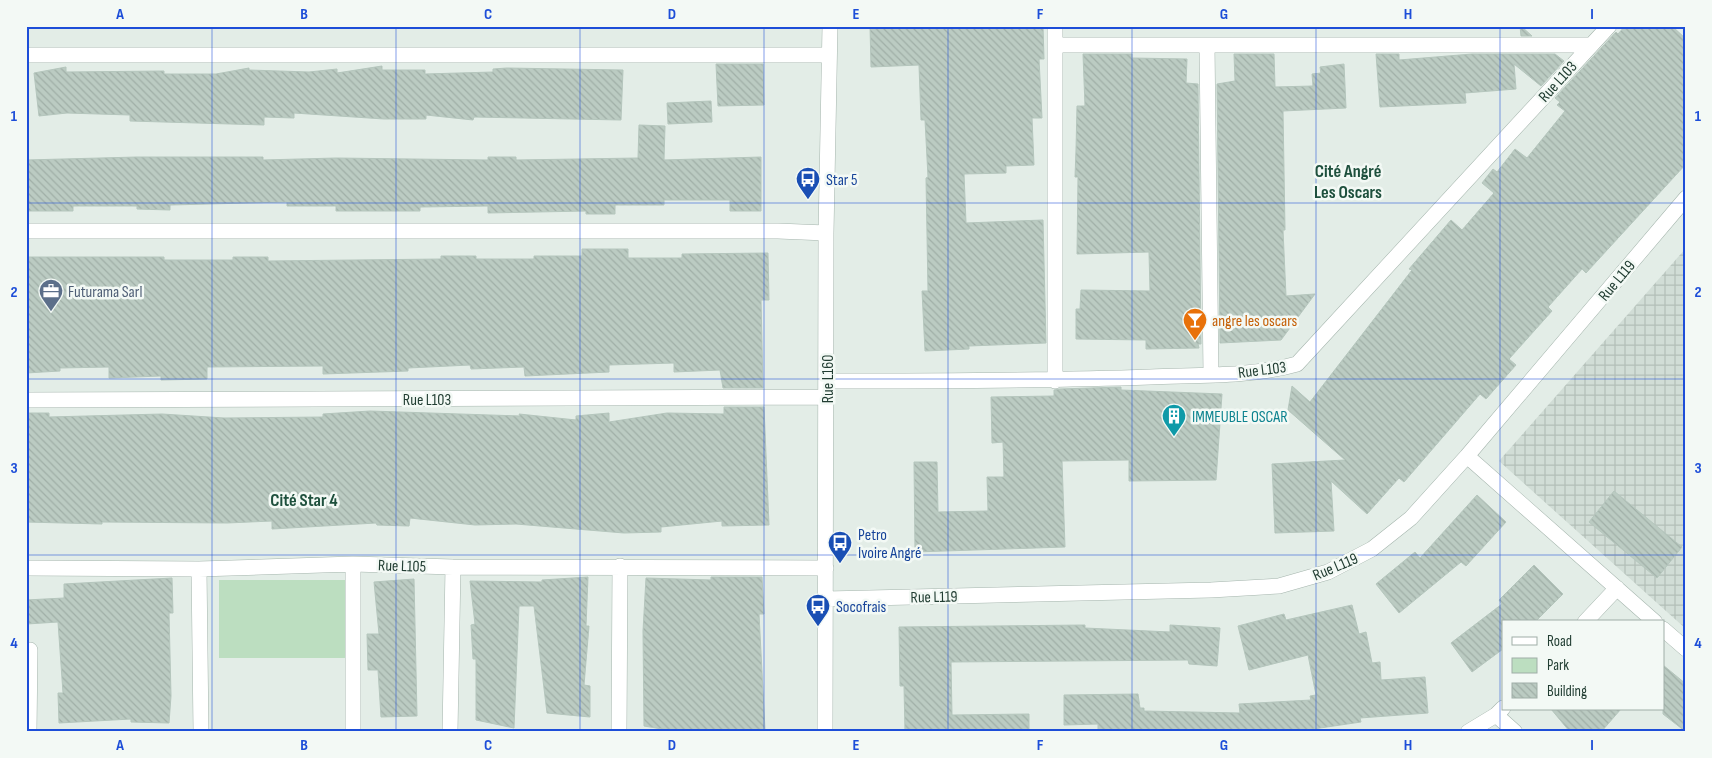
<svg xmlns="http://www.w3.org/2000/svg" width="1712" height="758" viewBox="0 0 1712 758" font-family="'Sofia Sans Condensed',sans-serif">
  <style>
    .industrial { fill: url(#industrial-grid) }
    .park { fill: #bcdec0 }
    .building { fill: url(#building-back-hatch); stroke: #b5c6bd }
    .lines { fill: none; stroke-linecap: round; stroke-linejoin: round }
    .minor-casing { stroke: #a5b5ad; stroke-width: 16 }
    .minor { stroke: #fff; stroke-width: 15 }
    .grid { fill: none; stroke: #1d4ed8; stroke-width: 1; stroke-opacity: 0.55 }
    .labels { text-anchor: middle; stroke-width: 5; stroke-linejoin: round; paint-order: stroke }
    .street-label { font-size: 16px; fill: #223e33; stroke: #f3f9f5 }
    .transit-label { font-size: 16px; fill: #164399; stroke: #f3f9f5; text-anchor: start }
    .service-label { font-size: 16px; fill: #4e5e75; stroke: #f3f9f5; text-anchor: start }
    .food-label { font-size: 16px; fill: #c56008; stroke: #f3f9f5; text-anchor: start }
    .culture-label { font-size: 16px; fill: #0d838f; stroke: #f3f9f5; text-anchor: start }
    .neighbourhood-label { font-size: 18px; font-weight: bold; fill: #1e503d; stroke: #f3f9f5 }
    .neatline { fill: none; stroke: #1d4ed8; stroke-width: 2 }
    .grid-label { font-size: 16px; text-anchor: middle; font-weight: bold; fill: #1d4ed8 }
  </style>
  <defs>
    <pattern id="industrial-grid" width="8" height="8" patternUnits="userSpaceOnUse" patternTransform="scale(1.25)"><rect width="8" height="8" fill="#d1ddd6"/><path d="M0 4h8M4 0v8" fill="none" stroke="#b3bfb8"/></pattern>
    <pattern id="building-back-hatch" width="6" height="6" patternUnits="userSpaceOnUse" patternTransform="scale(1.25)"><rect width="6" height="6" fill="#bbcbc2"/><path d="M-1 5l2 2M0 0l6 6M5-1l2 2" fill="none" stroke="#a0afa7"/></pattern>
  </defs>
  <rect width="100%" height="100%" fill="#e3ede7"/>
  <!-- industrial -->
  <path class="industrial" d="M1686 248V629L1499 461Z"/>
  <!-- park -->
  <path class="park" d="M219 580H347V658H219Z"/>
  <!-- building -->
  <path class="building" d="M870 26H1043L1044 59H1039L1042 118H1032L1034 165 1006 166V173L964 174 966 223 1043 220 1046 343 969 346V349L925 351 922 291H928L926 178 928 177 925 120H921L919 65 871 67Z
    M1520 26H1521L1532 36H1521Z
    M1625 26H1672L1686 39V164L1586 273 1582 269 1548 307 1552 311 1509 359 1516 365 1486 399 1480 394 1404 482 1399 478 1367 514 1331 481 1334 531 1275 533 1272 464 1345 460 1288 410 1292 386 1310 402 1412 270 1409 269 1451 220 1462 230 1494 193 1482 183 1493 169 1497 172 1515 149 1527 158 1565 111 1557 105 1560 102 1555 98 1616 32 1618 34Z
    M1083 54H1132V58L1187 59 1186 83 1198 84 1201 344H1198L1199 348 1146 349V340L1076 339V309H1080L1081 290 1150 291 1149 252 1077 254 1078 177H1075L1076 150 1077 106H1085Z
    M1234 54H1274L1275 87 1313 86 1312 74 1321 73 1320 67 1344 64 1346 108 1283 111 1285 230H1283L1286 296 1315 294 1281 340 1220 343 1217 84 1235 81Z
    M1376 54H1399V60L1472 54H1555L1564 61 1541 86 1514 64 1516 89 1465 93 1466 103 1380 107Z
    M716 64H763L764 105 718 106Z
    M382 66V70H425V74L493 72V69L507 68 623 70 621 120 474 117 473 120 426 115V119H384L294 113V118L264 117V125L130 121V115L67 113 39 116 34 73 66 67V72L164 71V74H216L249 68V70L309 72 337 69V73Z
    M711 101 712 122 668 124 667 103Z
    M639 125 665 126 664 160 761 157V211H730V200H664V205H615V214H586V211L488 213V206L420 207V211H336V206H287V202L170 205V210L137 209V206H73V211H26V160L137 157H263V160L336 158 488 160V157H516V160L638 158Z
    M582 249H628V258H682V254L768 253 769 300H761L763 388H723L720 370 674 372V363L609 365V372L525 376 524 367 471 369 470 365 408 368V371L323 374V366L207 367V379L161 380V376L109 378V367L60 368V371L26 373V257H164V260H233V257H268V261L441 259V256H476V259H534V256H582Z
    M1121 387V390L1222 394 1216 480 1129 481V460L1062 461 1065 547 915 552 914 462H937L938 512 988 511 987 477H1004L1003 442 992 443 991 397 1054 396V390L1060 389Z
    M724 407H764L769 525 722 526V521L661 527V532L624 533 516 524 475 525 410 518 409 526 377 525 376 523 272 529V521L227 523 102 522V524L26 522V413H49V417L162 414 224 418 323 417V414L370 411 520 416 519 414 576 420V416L609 413V422L667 413 724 414Z
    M1614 491 1682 547 1657 578 1589 522Z
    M1477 495 1506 522 1466 566 1461 562 1399 613 1376 584 1415 552 1420 558Z
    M1534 565 1563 594 1535 622H1503V649L1472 672 1451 643 1502 604 1499 600Z
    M588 577 586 626H589L584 685 590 686V717L547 713 534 606H519L514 728 476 720V659H473L471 625 475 624 470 581 542 582V580Z
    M711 577H762L764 614H759L765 730 680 732 644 726 643 631 646 578 711 580Z
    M172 578 173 613H169L171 696 169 723 131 722V719L59 723 58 693H63L58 622 27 624 26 600 64 598V584Z
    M414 579 417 716 381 717 378 670H368L367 634H379L374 582Z
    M1352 605 1359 634 1366 632 1372 663 1380 662 1381 680 1425 677 1428 713 1360 718 1361 722 1293 732H1098V724L1064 725V695L1138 694 1140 708H1144V711L1240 713 1239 704 1311 700 1310 696 1316 695 1308 655 1249 670 1238 626 1284 614 1286 620Z
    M1085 625V628L1170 632V625L1220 628 1217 666 1189 664 1188 660 951 662 952 715 1029 714V732H905L904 686H900L899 627Z
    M1663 665 1686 684V732L1663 714Z
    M1551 709H1621L1601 732H1570Z"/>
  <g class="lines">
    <defs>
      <path id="minor" d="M1055 26V381
        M1055 45H1590
        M1207 45 1211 375
        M26 55H829
        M26 231H778L826 233
        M827 381C935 381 1042 381 1150 377 1197 375 1252 377 1297 364L1609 26
        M26 400 827 397
        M1467 456 1655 622
        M26 568 199 569 353 564 453 567 826 568
        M199 569 201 732
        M826 599 1211 590 1279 586 1328 572 1372 549 1411 518 1467 456 1686 198
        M1585 622 1617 588
        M1663 629 1686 649
        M1496 715 1515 732
        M29 732 30 650
        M353 732V564
        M450 732 453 567
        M619 732 620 566
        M825 732 826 233 830 26
        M1468 732 1496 715 1503 708"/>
    </defs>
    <!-- minor casing -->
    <use href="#minor" class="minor-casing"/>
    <!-- minor -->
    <use href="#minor" class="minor"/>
  </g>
  <!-- grid -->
  <path class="grid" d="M212 26V732M396 26V732M580 26V732M764 26V732M948 26V732M1132 26V732M1316 26V732M1500 26V732M26 203H1686M26 379H1686M26 555H1686"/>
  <!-- icons -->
  <defs>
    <symbol id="bus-pin" viewBox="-11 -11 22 30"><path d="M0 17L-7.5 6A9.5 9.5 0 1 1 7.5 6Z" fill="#1a4fb4" stroke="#f3f9f5"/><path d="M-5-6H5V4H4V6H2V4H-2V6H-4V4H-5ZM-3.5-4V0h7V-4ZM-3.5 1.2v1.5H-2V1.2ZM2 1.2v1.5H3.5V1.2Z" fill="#fff"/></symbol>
    <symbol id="office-pin" viewBox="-11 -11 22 30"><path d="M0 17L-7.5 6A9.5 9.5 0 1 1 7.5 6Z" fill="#5c6f8a" stroke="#f3f9f5"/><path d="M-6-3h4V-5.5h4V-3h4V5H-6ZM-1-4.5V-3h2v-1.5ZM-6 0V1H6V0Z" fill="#fff"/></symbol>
    <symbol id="bar-pin" viewBox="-11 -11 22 30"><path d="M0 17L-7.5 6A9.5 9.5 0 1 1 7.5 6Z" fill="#e8710a" stroke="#f3f9f5"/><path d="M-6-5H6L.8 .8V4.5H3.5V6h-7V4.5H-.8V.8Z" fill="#fff"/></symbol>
    <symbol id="building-pin" viewBox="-11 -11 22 30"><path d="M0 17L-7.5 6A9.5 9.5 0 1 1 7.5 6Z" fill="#0f9aa8" stroke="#f3f9f5"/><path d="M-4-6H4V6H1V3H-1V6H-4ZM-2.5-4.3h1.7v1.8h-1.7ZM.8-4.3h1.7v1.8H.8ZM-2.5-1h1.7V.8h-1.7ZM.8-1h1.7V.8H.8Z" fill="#fff"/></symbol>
  </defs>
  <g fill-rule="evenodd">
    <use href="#bus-pin" x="794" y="165" width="28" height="38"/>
    <use href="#office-pin" x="37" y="277" width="28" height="38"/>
    <use href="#bar-pin" x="1181" y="306" width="28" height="38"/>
    <use href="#building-pin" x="1160" y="402" width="28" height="38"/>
    <use href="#bus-pin" x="826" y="529" width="28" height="38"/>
    <use href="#bus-pin" x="804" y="592" width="28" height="38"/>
  </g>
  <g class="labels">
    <!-- street labels -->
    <g class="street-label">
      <text transform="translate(1557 81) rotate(-48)" y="6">Rue L103</text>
      <text transform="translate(1616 280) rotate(-50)" y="6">Rue L119</text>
      <text transform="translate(1262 369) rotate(-7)" y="6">Rue L103</text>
      <text transform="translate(827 379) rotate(-90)" y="6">Rue L160</text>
      <text x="427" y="405">Rue L103</text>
      <text transform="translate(402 565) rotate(2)" y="6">Rue L105</text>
      <text transform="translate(1335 566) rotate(-23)" y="6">Rue L119</text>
      <text transform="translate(934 596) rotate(-1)" y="6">Rue L119</text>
    </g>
    <!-- transit labels -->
    <g class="transit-label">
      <text x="826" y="185">Star 5</text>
      <text x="858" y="540">Petro<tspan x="858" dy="18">Ivoire Angré</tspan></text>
      <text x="836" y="612">Socofrais</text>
    </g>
    <!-- service labels -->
    <g class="service-label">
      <text x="68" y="297">Futurama Sarl</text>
    </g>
    <!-- food labels -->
    <g class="food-label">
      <text x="1212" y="326">angre les oscars</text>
    </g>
    <!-- culture labels -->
    <g class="culture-label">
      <text x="1192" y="422">IMMEUBLE OSCAR</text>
    </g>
    <!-- neighbourhood labels -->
    <g class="neighbourhood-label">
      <text x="1348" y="177">Cité Angré<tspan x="1348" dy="21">Les Oscars</tspan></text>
      <text x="304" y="506">Cité Star 4</text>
    </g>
  </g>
  <!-- border -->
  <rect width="1712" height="758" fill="none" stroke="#f3f9f5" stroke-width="55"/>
  <!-- legend -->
  <rect x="1502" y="620" width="162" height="90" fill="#f3f9f5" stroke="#9faea7"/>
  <rect x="1512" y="637" width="25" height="8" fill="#ffffff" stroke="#9faea7"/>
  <text x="1547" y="646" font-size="15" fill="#223e33">Road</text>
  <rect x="1512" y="658" width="25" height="15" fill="#bcdec0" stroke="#9faea7"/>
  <text x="1547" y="670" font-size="15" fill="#223e33">Park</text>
  <rect x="1512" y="683" width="25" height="15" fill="url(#building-back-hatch)" stroke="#9faea7"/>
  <text x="1547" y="696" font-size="15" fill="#223e33">Building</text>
  <rect x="28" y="28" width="1656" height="702" class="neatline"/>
  <g class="grid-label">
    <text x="120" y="19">A</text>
    <text x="304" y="19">B</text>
    <text x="488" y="19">C</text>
    <text x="672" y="19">D</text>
    <text x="856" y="19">E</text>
    <text x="1040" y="19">F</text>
    <text x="1224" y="19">G</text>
    <text x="1408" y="19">H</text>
    <text x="1592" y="19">I</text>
    <text x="14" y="121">1</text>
    <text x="1698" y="121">1</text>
    <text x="14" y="297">2</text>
    <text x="1698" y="297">2</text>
    <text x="14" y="473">3</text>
    <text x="1698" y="473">3</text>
    <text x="14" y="648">4</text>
    <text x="1698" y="648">4</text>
    <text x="120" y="750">A</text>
    <text x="304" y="750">B</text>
    <text x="488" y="750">C</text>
    <text x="672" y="750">D</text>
    <text x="856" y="750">E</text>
    <text x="1040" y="750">F</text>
    <text x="1224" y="750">G</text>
    <text x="1408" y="750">H</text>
    <text x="1592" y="750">I</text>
  </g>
</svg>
